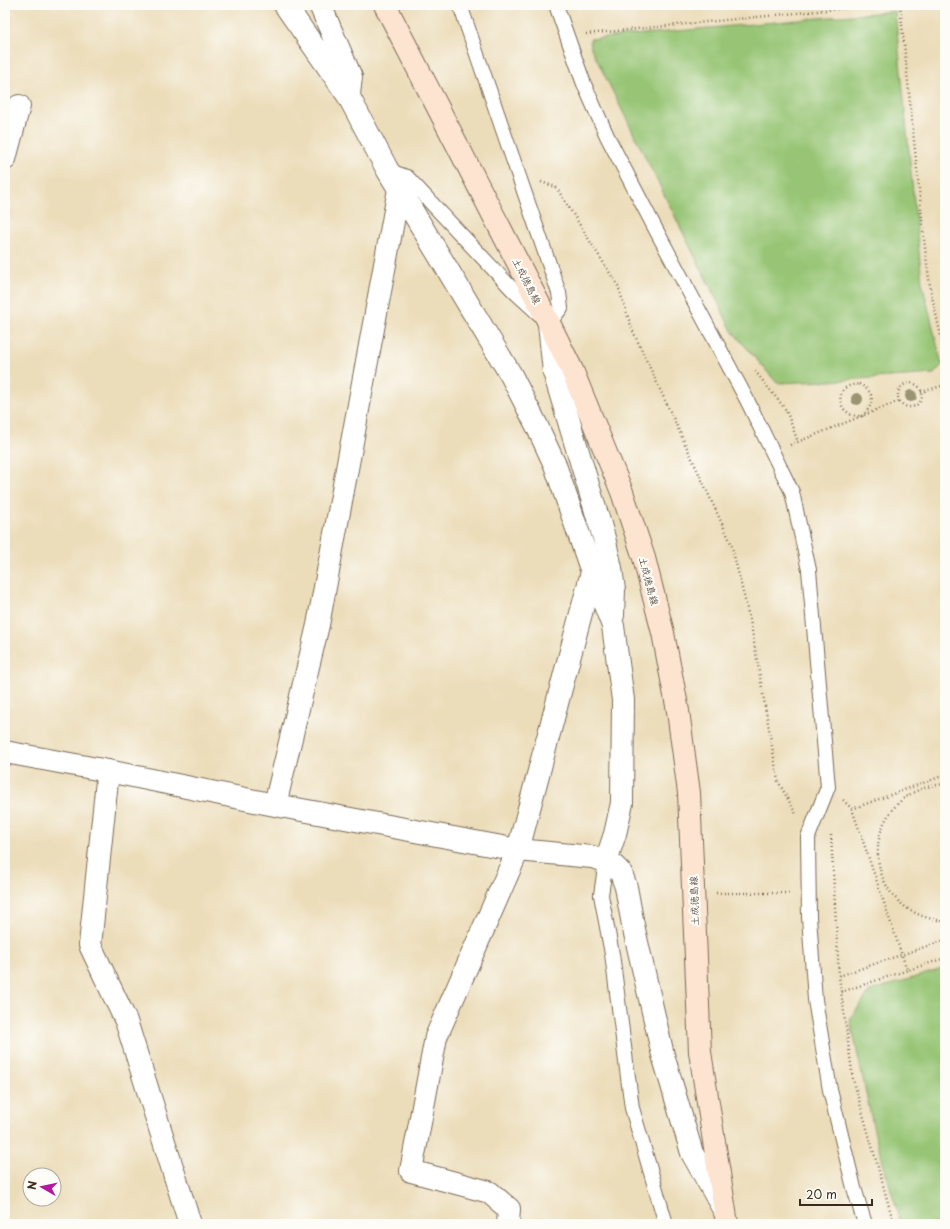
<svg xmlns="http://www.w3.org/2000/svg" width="950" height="1229" viewBox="0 0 950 1229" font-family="'Playpen Sans','Klee One',sans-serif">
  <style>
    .green { fill: #97c574; stroke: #697849 }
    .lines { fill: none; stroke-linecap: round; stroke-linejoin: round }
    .service-casing { stroke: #796955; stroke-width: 16 }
    .minor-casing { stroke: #796955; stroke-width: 24 }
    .secondary-casing { stroke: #796955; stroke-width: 24 }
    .path { stroke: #796955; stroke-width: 2.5; stroke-dasharray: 1 3; stroke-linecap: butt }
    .service { stroke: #fff; stroke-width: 14 }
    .minor { stroke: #fff; stroke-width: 22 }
    .secondary { stroke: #fde4d1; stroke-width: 22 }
    .tree { fill: #9a9472 }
    .labels { text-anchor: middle; stroke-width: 4; stroke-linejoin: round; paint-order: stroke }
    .street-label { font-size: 10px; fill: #3b2a1e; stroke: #fdfcf7 }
  </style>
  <rect width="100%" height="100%" fill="#fdfcf7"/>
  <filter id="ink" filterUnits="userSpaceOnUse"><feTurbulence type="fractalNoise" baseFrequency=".025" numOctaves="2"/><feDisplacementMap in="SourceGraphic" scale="8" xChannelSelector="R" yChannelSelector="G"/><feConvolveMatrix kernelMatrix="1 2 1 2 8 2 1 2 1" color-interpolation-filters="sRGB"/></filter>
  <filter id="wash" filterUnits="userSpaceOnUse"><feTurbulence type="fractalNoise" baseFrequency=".012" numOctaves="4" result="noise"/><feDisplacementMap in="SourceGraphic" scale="16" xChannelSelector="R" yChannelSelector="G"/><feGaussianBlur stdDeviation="0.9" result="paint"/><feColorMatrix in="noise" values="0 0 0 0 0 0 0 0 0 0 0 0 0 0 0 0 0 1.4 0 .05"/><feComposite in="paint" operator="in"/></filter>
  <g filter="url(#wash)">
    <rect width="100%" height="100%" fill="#ecddba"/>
    <!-- green -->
    <path class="green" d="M895 11 922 282 942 365 934 374 830 381 777 383 732 331 591 48 590 39Z
      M945 968V1224H901L875 1135 850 1019 870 991Z"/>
  </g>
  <g filter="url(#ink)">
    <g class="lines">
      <defs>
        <path id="service" d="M556 5 584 84 607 136 655 228 747 400 792 492 809 570 828 787 808 837 809 917 815 1000 830 1090 854 1188 865 1224
          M387 170 407 177 514 291 549 323 561 308 559 293 460 5
          M606 861 601 895 612 954 632 1108 666 1224"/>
        <path id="minor" d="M285 5 349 97 387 169 511 375 537 426 555 465 592 572 613 626 623 700 622 803 615 834 606 861
          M320 5 351 77 349 94
          M5 159 19 106
          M549 324 554 372 604 538 611 568 614 590 613 615
          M5 752 108 771 275 805 518 850 592 857 606 861 614 866 621 873 626 887 633 925 663 1055 692 1153 724 1210
          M108 771 90 945 126 1021 190 1224
          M275 805 318 625 399 189
          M508 1224 509 1209 489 1192 411 1171 436 1037 518 850 592 572"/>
        <path id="secondary" d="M385 5 549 323 572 370 622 492 644 558 663 633 678 711 689 793 700 1052 727 1224"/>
      </defs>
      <!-- service casing -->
      <use href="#service" class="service-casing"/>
      <!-- minor casing -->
      <use href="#minor" class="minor-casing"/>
      <!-- secondary casing -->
      <use href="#secondary" class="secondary-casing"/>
      <!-- path -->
      <path class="path" d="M900 5 926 257 931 292 945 354
        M586 34 877 5
        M541 182 556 187 618 286 632 329 731 543 751 625 778 781 796 814
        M755 371 786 410 798 442
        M898 395a12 12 0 1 1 24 0a12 12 0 1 1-24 0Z
        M859 384C876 392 875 404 862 416 857 416 851 416 847 412 840 407 838 396 844 389 848 385 854 385 859 384Z
        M921 392 945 385
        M790 445 899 401
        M945 784C856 790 855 913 945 921
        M843 800 852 809 907 970
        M852 809 945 775
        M831 835 839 976 853 1079 894 1224
        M716 893H789
        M839 976 945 940
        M841 992 945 958"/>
      <!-- service -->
      <use href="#service" class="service"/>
      <!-- minor -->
      <use href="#minor" class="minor"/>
      <!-- secondary -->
      <use href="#secondary" class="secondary"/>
    </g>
    <!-- trees -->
    <g class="tree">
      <circle cx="911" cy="396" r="6"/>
      <circle cx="857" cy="399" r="6"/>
    </g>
  </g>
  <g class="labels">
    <!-- street labels -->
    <g class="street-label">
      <text transform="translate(527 281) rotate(63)" y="4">土成徳島線</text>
      <text transform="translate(649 581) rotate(75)" y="4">土成徳島線</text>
      <text transform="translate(694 901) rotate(-92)" y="4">土成徳島線</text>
    </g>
  </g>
  <!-- margin -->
  <rect width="950" height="1229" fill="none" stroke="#fdfcf7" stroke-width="20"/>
  <!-- north arrow -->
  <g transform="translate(42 1187) rotate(279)"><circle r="19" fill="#fdfcf7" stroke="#afa8a0"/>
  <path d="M0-3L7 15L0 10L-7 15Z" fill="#b5179e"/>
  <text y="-6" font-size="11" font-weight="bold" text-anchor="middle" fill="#3b2a1e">N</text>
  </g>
  <!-- scale -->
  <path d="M800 1199v6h72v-6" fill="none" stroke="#3b2a1e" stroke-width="2"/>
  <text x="806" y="1199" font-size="12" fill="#3b2a1e" stroke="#fdfcf7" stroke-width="3" paint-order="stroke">20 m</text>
</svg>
